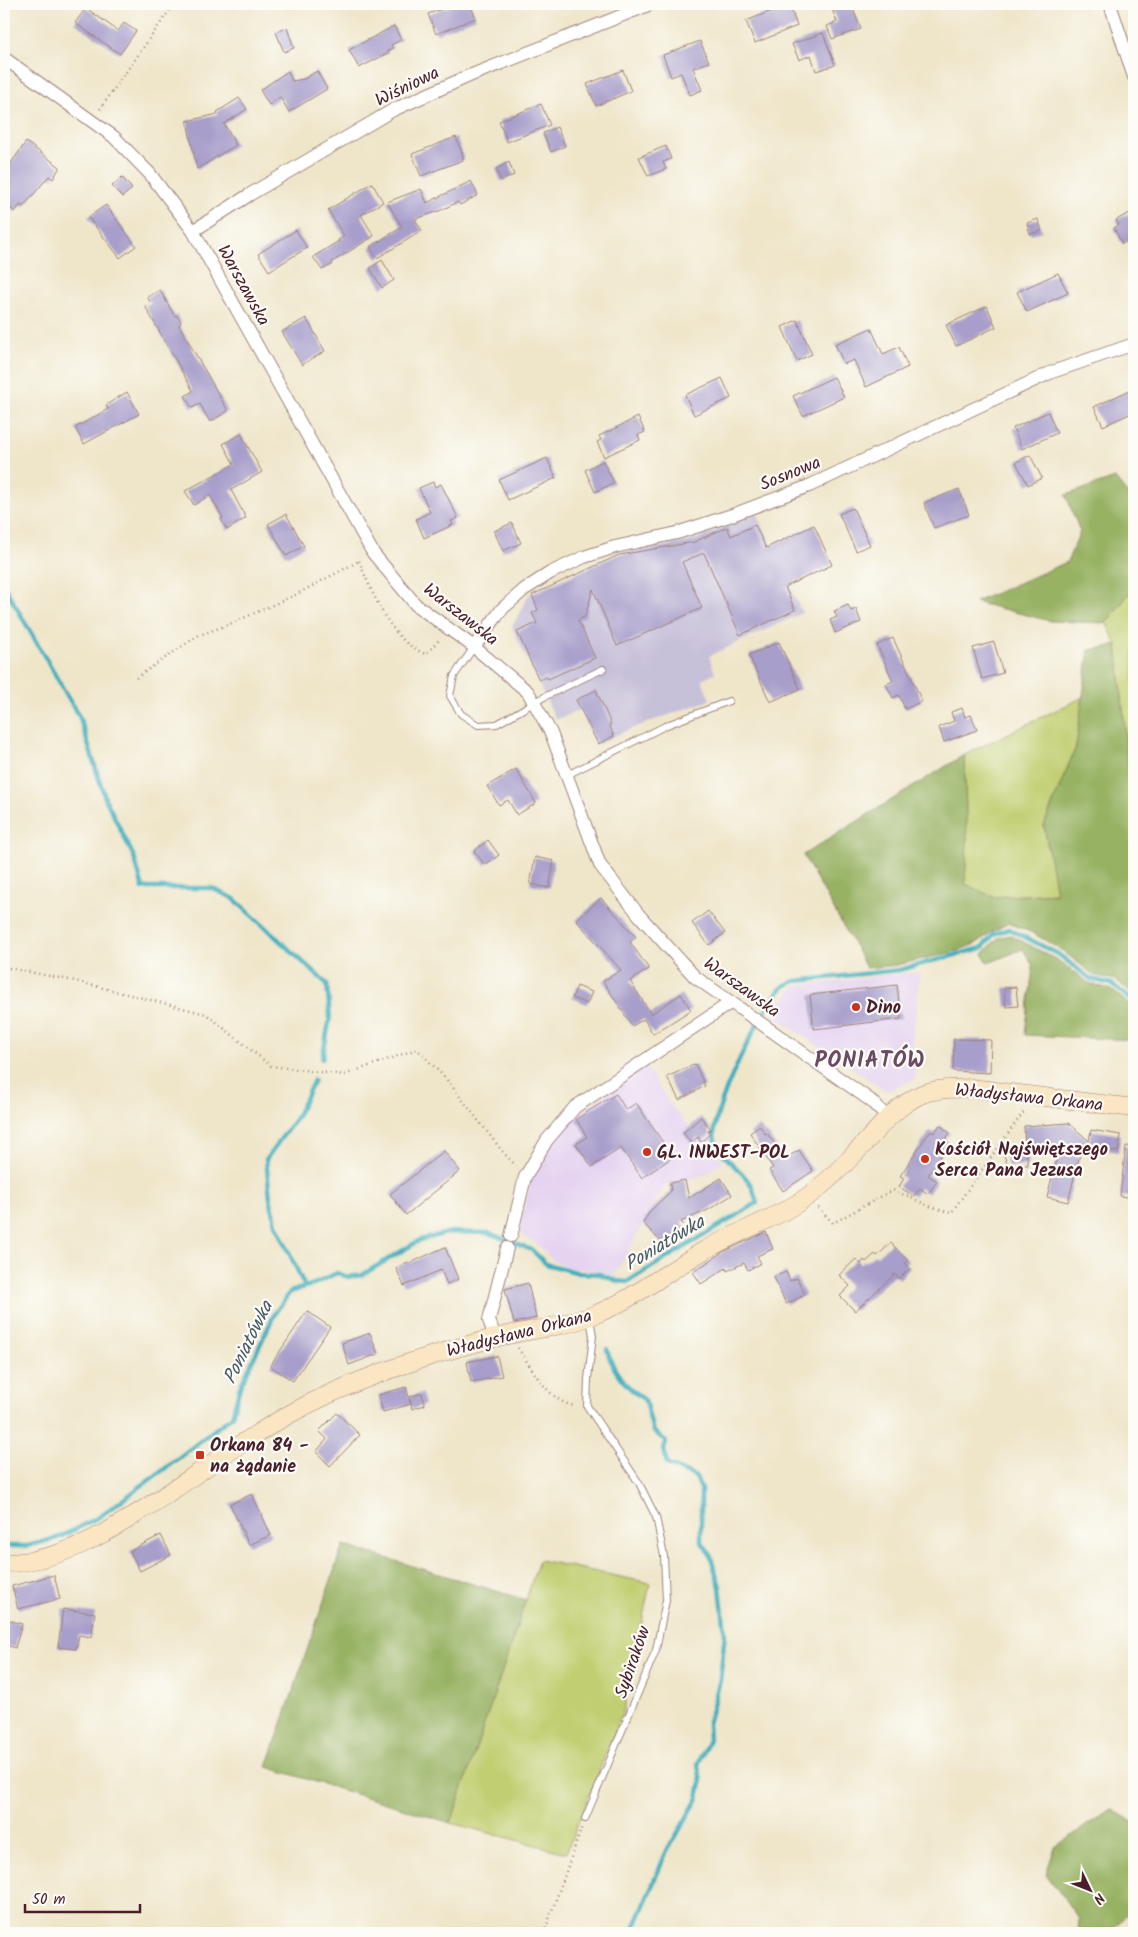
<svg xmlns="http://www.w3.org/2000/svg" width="1138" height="1937" viewBox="0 0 1138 1937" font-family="Kalam,sans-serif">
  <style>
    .built { fill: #e5d3f1 }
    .industrial { fill: #c7c0d9 }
    .green { fill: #c1cf72; stroke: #86774e }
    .forest { fill: #98b264; stroke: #716848 }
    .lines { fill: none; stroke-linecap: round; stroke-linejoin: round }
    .stream { stroke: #41afbe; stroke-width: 4.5 }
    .building { fill: #a89ecb }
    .lane-casing { stroke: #9c827a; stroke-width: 8 }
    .street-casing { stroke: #9c827a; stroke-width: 14 }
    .secondary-casing { stroke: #9c827a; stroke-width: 19 }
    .path { stroke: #9c827a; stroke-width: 2.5; stroke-dasharray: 1 4; stroke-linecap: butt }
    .lane { stroke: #fff; stroke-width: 6 }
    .street { stroke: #fff; stroke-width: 12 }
    .secondary { stroke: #fbe6c3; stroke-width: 18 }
    .poi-dot { fill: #c8321e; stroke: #fdfcf7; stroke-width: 2 }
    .labels { text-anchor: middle; stroke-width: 4.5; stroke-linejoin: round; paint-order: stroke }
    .street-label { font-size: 18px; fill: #4a1f2b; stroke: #fdfcf7 }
    .poi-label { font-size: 18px; font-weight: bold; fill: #4a1f2b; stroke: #fdfcf7; text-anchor: start }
    .water-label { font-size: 19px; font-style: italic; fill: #465966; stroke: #fdfcf7 }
    .district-label { font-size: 22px; font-weight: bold; letter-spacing: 1px; fill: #6b4b63; stroke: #fdfcf7 }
  </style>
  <rect width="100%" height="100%" fill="#fdfcf7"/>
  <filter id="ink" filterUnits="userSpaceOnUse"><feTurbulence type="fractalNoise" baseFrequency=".02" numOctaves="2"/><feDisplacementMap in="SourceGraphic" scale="10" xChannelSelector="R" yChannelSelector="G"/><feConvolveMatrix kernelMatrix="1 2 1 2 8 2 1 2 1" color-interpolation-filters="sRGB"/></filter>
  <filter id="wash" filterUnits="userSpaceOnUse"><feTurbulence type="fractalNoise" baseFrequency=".0096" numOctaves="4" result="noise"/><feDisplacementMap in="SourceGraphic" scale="20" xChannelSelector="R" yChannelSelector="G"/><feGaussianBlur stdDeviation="1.12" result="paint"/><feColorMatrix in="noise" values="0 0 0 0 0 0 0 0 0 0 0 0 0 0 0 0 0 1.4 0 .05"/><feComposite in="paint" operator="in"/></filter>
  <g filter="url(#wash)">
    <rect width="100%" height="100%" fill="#efe6ca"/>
    <!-- built -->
    <path class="built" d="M920 972 911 1049 916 1079 886 1091 772 1015 795 986Z
      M646 1066 667 1100 701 1142 711 1134 712 1147 723 1162 704 1175 666 1184 614 1276 601 1271 568 1268 553 1260 538 1245 519 1233 529 1186 548 1148 569 1122 580 1112Z"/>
    <!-- industrial -->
    <path class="industrial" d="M757 513 802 613 709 656 715 673 702 679 710 700 633 728 595 744 580 710 556 720 512 627 529 594 618 554 693 540Z"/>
    <!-- green -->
    <path class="green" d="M1134 591V823L1117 645 1106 623 1128 595Z
      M1083 697 1076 747 1044 825 1057 893 993 897 965 884 967 841 964 755Z
      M539 1560 650 1583 624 1709 566 1853 451 1823Z"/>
    <!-- forest -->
    <path class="forest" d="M1115 478 1134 502V591L1128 595 1106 623 1050 621 975 602 1067 562 1080 532 1066 495Z
      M1117 645 1134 823V995L1116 980 1094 975 1063 951 1033 933 1009 923 993 931 977 943 957 951 897 965 866 968 857 950 803 855 964 755 967 841 965 884 993 897 1056 893 1044 825 1076 747 1089 650Z
      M1010 935 1056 959 1089 983 1112 990 1134 1008V1040L1025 1035 1033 966 1023 949 988 963 983 954 998 938Z
      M343 1545 526 1600 451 1823 267 1767Z
      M1111 1809 1134 1822V1925L1127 1914 1109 1933H1078L1079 1919 1046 1874 1055 1847Z"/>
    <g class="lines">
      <!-- stream -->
      <path class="stream" d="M4 586 80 718 105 798 134 857 143 888H211L233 898 327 984 330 1017 322 1059
        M305 1287 276 1224 270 1198 266 1159 296 1118 314 1080
        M607 1349C612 1371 627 1388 645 1400L653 1431 666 1441 664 1449 667 1464 696 1477 701 1489V1541L710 1554 720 1587 725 1633 720 1680 708 1724 709 1740 698 1764 701 1782 698 1798 666 1853 632 1933
        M4 1546H27L60 1537 99 1517 167 1467 232 1416 240 1387 275 1313 290 1292 314 1284 337 1273 348 1277 362 1275 420 1240 451 1232 489 1233 532 1250 546 1264 579 1273 600 1274 617 1281 627 1282 757 1203C755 1198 754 1190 751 1185 741 1168 722 1160 715 1140 707 1117 763 1005 782 988 785 984 791 983 796 981L899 970 982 948 994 934 1009 929 1058 954 1091 979 1112 984 1134 1002"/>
    </g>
    <g id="blocks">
      <!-- building -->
      <path class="building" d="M456 4H470L476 18 436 34 428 14Z
        M789 4 797 26 755 43 746 21Z
        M830 4H851L861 29 832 39 827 26 837 22Z
        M86 8 118 31 124 23 136 31 120 54 75 23Z
        M394 26 401 40 391 45 393 48 388 51V53L359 68 349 50Z
        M287 28 294 48 284 52 276 32Z
        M823 33 835 65 816 71 811 55 799 60 792 44Z
        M700 41 709 62 693 68 702 90 690 95 681 73 671 77 663 55Z
        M623 70 631 91 596 106 587 84Z
        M288 71 292 81 304 79 317 71 327 89 289 112 280 97 269 105 260 90Z
        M239 98 247 109 224 124 236 145 197 169 187 121 218 114 217 112Z
        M541 104 550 125 507 142 499 121Z
        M557 127 565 146 551 152 543 133Z
        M456 137 463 155V160L421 176 412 154Z
        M26 142 60 167 53 179 49 176 23 207 20 205 15 212 4 203V173Z
        M666 146 671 159 663 162 666 169 648 176 639 157Z
        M509 162 514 175 501 181 496 169Z
        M122 177 132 189 122 197 112 186Z
        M471 181 478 195 460 205 458 202 439 211 415 219 422 231 377 258 370 247 402 227 387 202 421 189 427 203Z
        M372 183 383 202 361 215 374 236 332 262 333 264 322 270 313 257 339 241 338 240 344 236 328 210Z
        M106 205 136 246 120 258 88 217Z
        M1134 211V237L1122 244 1114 228 1119 225 1116 220Z
        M1038 219 1042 231 1030 234 1027 223Z
        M296 230 307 248 269 271 258 254Z
        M382 260 394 280 382 288 370 268Z
        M1058 273 1068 293 1027 312 1017 292Z
        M160 290 174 315 177 316 181 322 179 325 228 411 210 422 200 404 192 408 185 396 193 391 145 306 151 303 147 297Z
        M987 306 996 327 956 346 946 325Z
        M306 318 325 351 302 365 282 332Z
        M797 320 812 354 797 361 782 327Z
        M871 328 883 354 899 347 908 367 866 387 854 360 844 364 835 344Z
        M834 377 844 397 803 416 793 396Z
        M722 378 731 398 694 415 685 395Z
        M1134 388V412L1103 426 1094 407Z
        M127 392 139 414 84 444 75 428 108 409 106 405Z
        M1048 412 1057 433 1022 449 1013 428Z
        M638 417 645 432 638 435 640 440 604 457 597 442 601 440 599 436Z
        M241 434 262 472 231 490 246 518 227 530 221 519 223 518 210 495 194 505 185 491 234 464 223 444Z
        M1030 455 1042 478 1028 485 1016 462Z
        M547 458 556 478 508 500 499 480Z
        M603 461 614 483 595 492 585 470Z
        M433 482 435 487 441 484 458 518 451 521 453 525 424 538 416 519 430 512 419 488Z
        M959 489 969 515 934 528 924 503Z
        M853 508 870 545 856 551 839 514Z
        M286 514 304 546 286 556 268 524Z
        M512 523 521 543 503 551 494 531Z
        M755 525 766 548 814 525 832 565 785 587 795 610 740 635 704 553 682 562 702 608 617 646 593 589 585 617 578 620 595 658 548 679 547 677 539 680 517 632 537 623 532 613 538 610 532 595 619 555 694 542 727 527 731 536Z
        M848 605 851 611 856 609 861 622 835 633 830 620 837 617 834 611Z
        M893 638 922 701 905 709 899 695 893 698 886 684 893 681 877 645Z
        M779 642 800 689 770 702 749 655Z
        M994 642 1003 673 982 679 973 648Z
        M596 690 611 724 609 725 614 736 598 744 576 700Z
        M962 708 965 717 971 715 977 730 944 742 939 727 954 721 951 712Z
        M516 769 536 803 517 815 508 800 499 805 487 786Z
        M488 840 499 855 485 865 474 851Z
        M535 857 554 861 549 888 530 884Z
        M601 898 636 937 630 942 649 969 630 981 651 1014 681 994 691 1010 653 1034 644 1019 632 1026 603 981 621 970 576 920Z
        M708 911 725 933 709 945 692 923Z
        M897 985 901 1019 814 1029 810 995Z
        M577 986 592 992 587 1004 572 998Z
        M1016 987 1018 1006 1006 1007 1004 988Z
        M954 1039 991 1040 990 1073 953 1071Z
        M695 1064 705 1086 679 1100 667 1077Z
        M616 1094 626 1110 636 1103 673 1157 642 1178 621 1148 592 1167 576 1144 587 1137 576 1119Z
        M701 1117 711 1129 708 1131 710 1134 701 1142 698 1137 691 1143 683 1133Z
        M1069 1123 1089 1141 1091 1130 1121 1135 1118 1152 1082 1146 1068 1202 1047 1197 1060 1146 1025 1150 1024 1126Z
        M940 1125 950 1133 945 1140 949 1143 928 1175 937 1181 928 1194 920 1188 914 1196 899 1187 904 1178 900 1176 930 1131 934 1133Z
        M760 1126 765 1134 767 1133 785 1159 799 1150 813 1171 783 1191 769 1170 773 1168 750 1133Z
        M1126 1146 1134 1147V1198L1120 1196Z
        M1002 1150H1026L1028 1165 1008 1166Z
        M444 1151 460 1171 406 1215 390 1194Z
        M721 1178 732 1195 708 1210 681 1222 687 1228 667 1248 643 1223 650 1211 671 1191 670 1183 685 1180 689 1198Z
        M766 1232 773 1249 757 1256 761 1263 748 1270 744 1263 727 1271 726 1268 701 1284 693 1272 723 1252Z
        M891 1243 908 1261 905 1263 910 1268 899 1279 895 1274 855 1311 840 1296 850 1286 839 1275 856 1259 861 1264 864 1260 866 1262 875 1254 877 1256Z
        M445 1247 458 1279 447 1284 441 1270 404 1286 396 1268 408 1262V1264Z
        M786 1272 790 1281 797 1278 805 1295 786 1304 774 1277Z
        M528 1283 536 1318 514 1323 505 1289Z
        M307 1311 330 1327 293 1381 270 1366Z
        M370 1333 378 1354 349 1365 342 1343Z
        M497 1356 502 1376 471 1382 467 1362Z
        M406 1387 411 1404 383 1412 378 1395Z
        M422 1393 425 1405 412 1409 409 1397Z
        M337 1413 360 1435 330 1466 316 1452 327 1439 319 1431Z
        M252 1494 271 1535 249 1545 230 1504Z
        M161 1535 171 1555 140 1571 130 1551Z
        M54 1575 60 1599 18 1609 12 1586Z
        M63 1609 95 1613 91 1637 79 1635 76 1649 58 1647Z
        M9 1620 22 1624 15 1648 4 1644V1637Z"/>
    </g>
  </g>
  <g filter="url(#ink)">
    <use href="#blocks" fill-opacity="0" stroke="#9c827a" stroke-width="1"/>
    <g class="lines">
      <defs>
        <path id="lane" d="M474 647 454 676 450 696 461 714 478 725 497 724 544 697 603 669
          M567 775 667 725 729 701
          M585 1819 656 1650 666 1600 664 1556 656 1517 639 1483 587 1406 588 1379 593 1336 590 1318"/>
        <path id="street" d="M1110 4 1134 77
          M4 58 114 137 150 174 193 231 373 553 416 605 474 647 528 692 551 733 600 865 639 915 695 977 870 1100 888 1118
          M193 231 249 195 393 110 469 76 651 4
          M474 647 502 609 525 589 550 573 584 557 615 547 677 533 732 515 809 486 1052 372 1134 344
          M511 1236 525 1177 547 1140 575 1107 730 1003
          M495 1338 489 1320 507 1248"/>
        <path id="secondary" d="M4 1563C66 1563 123 1523 173 1490 211 1464 249 1437 288 1415 352 1379 424 1356 494 1338 526 1330 560 1328 591 1316 633 1300 666 1272 705 1250 735 1233 769 1221 798 1203 823 1187 844 1165 864 1144 881 1125 898 1105 922 1094 937 1088 955 1089 971 1088L1134 1108"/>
      </defs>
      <!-- lane casing -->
      <use href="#lane" class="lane-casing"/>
      <!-- street casing -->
      <use href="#street" class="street-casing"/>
      <!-- secondary casing -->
      <use href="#secondary" class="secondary-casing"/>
      <!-- path -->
      <path class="path" d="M100 109 174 4
        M359 561C372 592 391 643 426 654L440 639
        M136 678 197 636 230 624 295 595 361 560
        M4 967 75 981 206 1014 271 1066 344 1075 417 1049 447 1080 502 1151 516 1166
        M818 1208 833 1223 893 1190 932 1207 951 1213 1025 1110
        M518 1348C531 1367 550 1404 576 1406
        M544 1933 582 1827"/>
      <!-- lane -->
      <use href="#lane" class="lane"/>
      <!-- street -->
      <use href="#street" class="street"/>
      <!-- secondary -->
      <use href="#secondary" class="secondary"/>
    </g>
  </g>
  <!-- markers -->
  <g class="poi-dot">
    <circle cx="856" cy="1007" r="5"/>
    <circle cx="647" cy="1152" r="5"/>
    <circle cx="925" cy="1159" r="5"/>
    <rect x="195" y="1450" width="10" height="10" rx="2.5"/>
  </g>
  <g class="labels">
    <!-- street labels -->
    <g class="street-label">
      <text transform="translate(407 86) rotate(-26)" y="6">Wiśniowa</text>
      <text transform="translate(244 285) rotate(61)" y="6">Warszawska</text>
      <text transform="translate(790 473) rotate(-22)" y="6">Sosnowa</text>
      <text transform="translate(461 614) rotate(38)" y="6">Warszawska</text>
      <text transform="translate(742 987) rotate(36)" y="6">Warszawska</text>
      <text transform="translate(1029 1097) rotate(6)" y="6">Władysława Orkana</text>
      <text transform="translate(519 1333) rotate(-14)" y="6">Władysława Orkana</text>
      <text transform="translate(632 1662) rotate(-71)" y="6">Sybiraków</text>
    </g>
    <!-- poi labels -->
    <g class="poi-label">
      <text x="866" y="1013">Dino</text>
      <text x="935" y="1155">Kościół Najświętszego<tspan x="935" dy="21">Serca Pana Jezusa</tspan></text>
      <text x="657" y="1158">GL. INWEST-POL</text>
      <text x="210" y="1451">Orkana 84 -<tspan x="210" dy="21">na żądanie</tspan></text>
    </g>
    <!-- water labels -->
    <g class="water-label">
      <text transform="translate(664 1242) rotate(-31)" y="7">Poniatówka</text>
      <text transform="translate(247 1342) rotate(-64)" y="7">Poniatówka</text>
    </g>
    <!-- district labels -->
    <g class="district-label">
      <text x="870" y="1067">PONIATÓW</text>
    </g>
  </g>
  <!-- margin -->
  <rect width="1138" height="1937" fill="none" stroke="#fdfcf7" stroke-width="20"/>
  <!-- north arrow -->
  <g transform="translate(1090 1890) rotate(133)" stroke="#fdfcf7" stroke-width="4" paint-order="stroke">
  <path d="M0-4L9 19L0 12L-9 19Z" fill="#4a1f2b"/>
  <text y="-8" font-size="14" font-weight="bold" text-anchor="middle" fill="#4a1f2b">N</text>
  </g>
  <!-- scale -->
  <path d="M25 1904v8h115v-8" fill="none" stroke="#4a1f2b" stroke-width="2.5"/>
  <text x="32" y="1904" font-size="15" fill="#4a1f2b" stroke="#fdfcf7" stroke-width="4" paint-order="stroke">50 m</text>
</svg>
